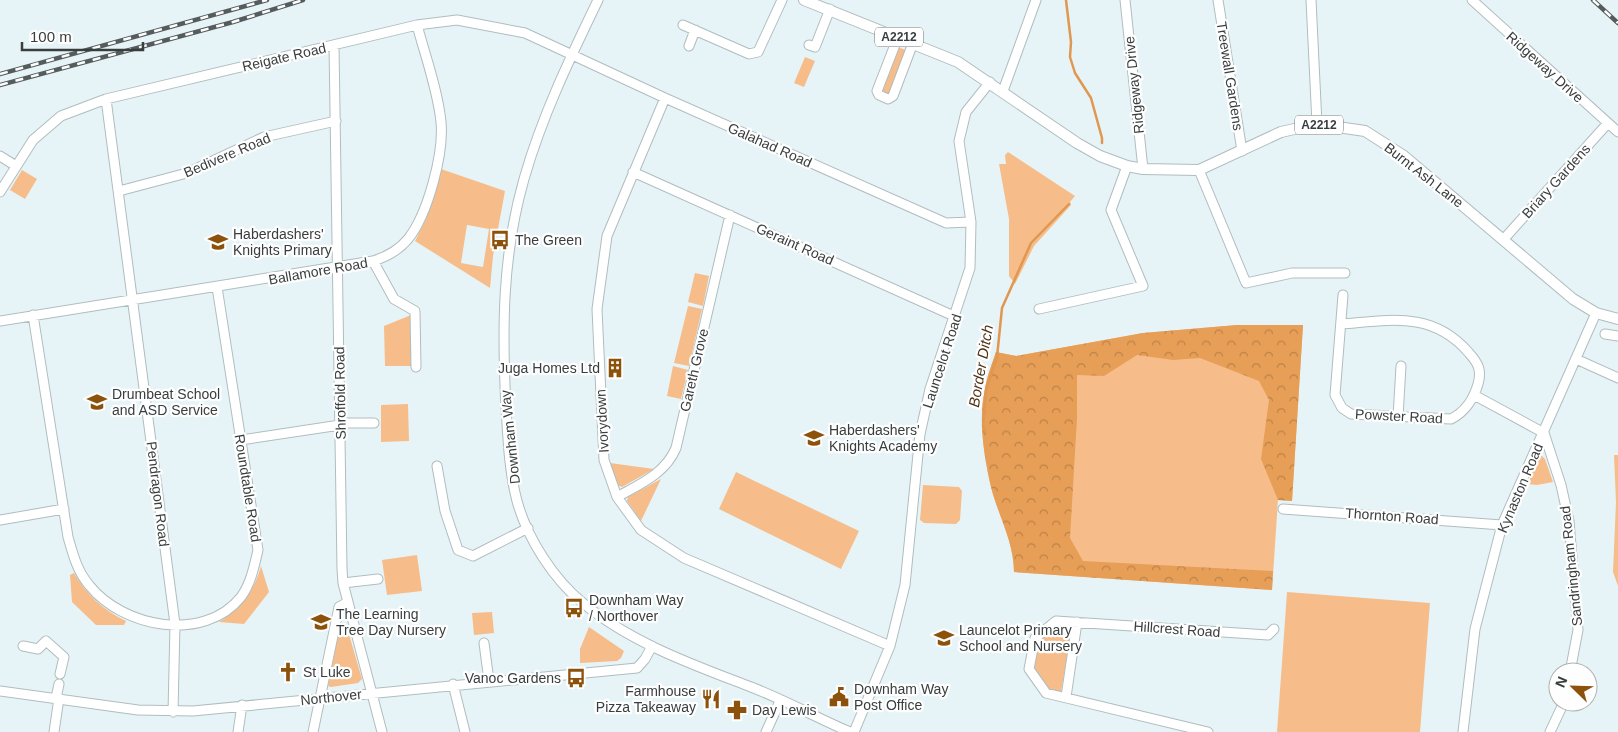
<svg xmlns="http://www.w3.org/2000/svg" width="1618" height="732" viewBox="0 0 1618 732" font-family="Arial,sans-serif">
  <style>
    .green { fill: #f6bd8a; fill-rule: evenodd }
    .forest { fill: url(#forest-crowns) }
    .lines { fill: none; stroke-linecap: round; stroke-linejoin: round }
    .stream { stroke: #e09750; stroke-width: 2.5 }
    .minor-casing { stroke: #b0bdbf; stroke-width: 11 }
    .major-casing { stroke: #b0bdbf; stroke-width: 12 }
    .minor { stroke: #fff; stroke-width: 9 }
    .major { stroke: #fff; stroke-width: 10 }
    .rail-casing { stroke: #555c5d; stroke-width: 4.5 }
    .rail { stroke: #fefefe; stroke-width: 2.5; stroke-dasharray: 8; stroke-linecap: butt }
    .labels { text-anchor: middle; stroke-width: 4.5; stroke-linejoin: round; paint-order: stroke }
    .shield { fill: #fefefe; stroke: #737778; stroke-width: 1 }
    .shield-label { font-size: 12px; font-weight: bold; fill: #383d3e }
    .street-label { font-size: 14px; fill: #383d3e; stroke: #fefefe }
    .poi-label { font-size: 14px; fill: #383d3e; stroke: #fefefe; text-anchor: start }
    .water-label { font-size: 15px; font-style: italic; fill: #4f3113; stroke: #fefefe }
  </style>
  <defs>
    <pattern id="forest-crowns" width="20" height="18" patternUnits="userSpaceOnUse" patternTransform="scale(1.25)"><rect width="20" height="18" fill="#e79e56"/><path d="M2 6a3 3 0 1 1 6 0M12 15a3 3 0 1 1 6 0" fill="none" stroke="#bc8249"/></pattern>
  </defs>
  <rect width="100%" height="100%" fill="#e7f4f7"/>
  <!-- green -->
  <path class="green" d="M897 47 906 50 890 96 881 92Z
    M805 57 815 61 804 87 794 83Z
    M1008 152 1075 196 1070 202 1071 205 1034 246 1015 284 1009 276V219L999 164H1006L1005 155Z
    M441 169 505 191 493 256 490 288 415 241 425 221ZM467 225 489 229 483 267 461 263Z
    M22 170 37 179 25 199 10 190Z
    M695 273 709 276 703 306 688 302Z
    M688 306 702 309 689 366 674 363Z
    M411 315V366H385L384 326Z
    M1237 325H1303L1292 501 1278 500 1272 590 1014 572C1014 542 998 515 991 487 984 456 978 420 985 389 987 376 992 364 996 352L1016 356 1143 333Z
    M673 366 688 370 681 399 667 396Z
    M408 404 409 441 381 442V405Z
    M1614 455H1618V586L1613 572 1616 502Z
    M1542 456 1545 459 1553 482 1537 485 1528 484 1537 459Z
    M610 463 654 469 622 487 617 485Z
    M736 472 859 531 841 569 719 509Z
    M661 479 641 521 627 501 628 497Z
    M923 485 959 487 962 491 960 520 956 524 924 523 920 520Z
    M417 555 422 591 387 595 382 560Z
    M261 566 269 592 244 624 219 622C241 608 254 591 261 566Z
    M74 573C87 595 103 610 126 621L124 625H96L72 602 70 575Z
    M1287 592 1430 603 1420 732H1277Z
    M492 612 494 633 474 635 472 613Z
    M343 624H346L362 679 358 683 331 687 328 686 340 626Z
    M1059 625 1067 626 1071 633 1061 692 1048 690 1033 668 1039 640Z
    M589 627 624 651 621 658 617 661 580 663V649Z"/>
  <!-- forest -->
  <path class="forest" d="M1237 325H1303L1292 501 1278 500 1261 459 1269 400 1259 381 1200 358 1173 360 1137 355 1104 376 1077 375V418L1070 538 1083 561 1273 571 1272 590 1014 572C1014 542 998 515 991 487 984 456 978 420 985 389 987 376 992 364 996 352L1016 356 1143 333Z"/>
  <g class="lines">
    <!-- stream -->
    <path class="stream" d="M1066 0 1071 42 1070 57 1075 73 1091 98 1102 138V143
      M986 433 983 426 986 390 997 357 1002 308 1031 243 1069 204"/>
    <defs>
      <path id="minor" d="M598 0C570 58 542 116 524 179 502 256 502 329 506 408 508 439 509 471 517 501 527 538 554 580 583 603 631 643 694 665 751 687 785 700 817 718 850 732
        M1125 0 1143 169
        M1218 0 1242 151
        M1311 0 1317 124
        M1472 0 1618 132
        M683 25 749 54 758 52 782 0
        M898 37 877 91 879 95 888 99 893 96 913 43
        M334 45 342 569 343 583 382 732
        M809 45 815 47 830 9
        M689 46 695 30
        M1003 91 1036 0
        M665 98 607 236 597 309 604 460 617 497 641 530 684 558 890 646
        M106 99 175 624 173 712
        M0 156 16 166
        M1199 170 1246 283 1292 273H1345
        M633 172 956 317
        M119 191 187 173 264 137 336 121
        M0 192 33 140 61 116 106 99 417 25 457 20 525 33 665 98 946 223 971 222
        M1503 240 1608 123
        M373 261 394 299 415 311 416 367
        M1039 309 1143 286 1111 210 1127 166
        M33 315 68 537C73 554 77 571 89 585 123 628 204 643 241 597 251 583 254 567 258 550L217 287
        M0 321 373 261C386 257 399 250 408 239 428 214 444 153 441 122 438 91 425 55 417 25
        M1342 324C1391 320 1433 311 1469 353 1478 363 1482 370 1478 384 1474 398 1465 412 1451 419L1351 414 1342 408 1335 395 1343 295
        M1605 334 1618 336
        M1576 359 1618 378
        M1474 395 1544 433
        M1398 417 1401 366
        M340 423H374
        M1544 433 1561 485 1569 521 1578 630 1570 672
        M241 440 340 425
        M437 466 445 511 458 550 473 556 528 528
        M617 497C640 484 665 474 676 448L730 215
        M1283 509 1502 525
        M0 520 64 509
        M343 583 378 579
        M484 643 489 681
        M23 646 38 649 46 641 64 657 60 674
        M453 684 465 732
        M0 691 138 710 193 711 637 668 645 659 652 646
        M1066 697 1077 622
        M56 698 59 684
        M54 732 59 698
        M238 732 242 705
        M313 732 339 607 348 602
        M766 732 780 701
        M854 732 890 646 905 585 920 434 930 389 970 268 971 222 959 141 966 112 990 82
        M1208 732 1046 693 1029 669 1035 638 1056 621 1268 635 1274 629
        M1463 732 1475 629 1502 525 1596 313
        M1550 732 1564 702"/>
      <path id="major" d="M804 0 958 62 1077 143 1100 156 1127 166 1143 169 1199 170 1281 132 1317 124 1365 131 1404 156 1573 299 1596 313 1618 319"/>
    </defs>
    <!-- minor casing -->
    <use href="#minor" class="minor-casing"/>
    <!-- major casing -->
    <use href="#major" class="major-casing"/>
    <!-- minor -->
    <use href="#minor" class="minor"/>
    <!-- major -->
    <use href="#major" class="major"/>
    <defs>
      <path id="rail" d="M1593 0 1618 23
        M0 74 267 0
        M0 85 233 22 303 0"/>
    </defs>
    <!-- rail casing -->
    <use href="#rail" class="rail-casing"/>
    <!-- rail -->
    <use href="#rail" class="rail"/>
  </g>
  <!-- icons -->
  <defs>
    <symbol id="bus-bare" viewBox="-9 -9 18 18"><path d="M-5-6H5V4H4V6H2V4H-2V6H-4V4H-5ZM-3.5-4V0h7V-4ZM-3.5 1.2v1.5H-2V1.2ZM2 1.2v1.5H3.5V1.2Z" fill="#8c520b" stroke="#fefefe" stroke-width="2.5" paint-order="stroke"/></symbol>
    <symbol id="school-bare" viewBox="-9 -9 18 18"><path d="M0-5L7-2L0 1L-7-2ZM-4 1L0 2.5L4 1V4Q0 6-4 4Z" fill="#8c520b" stroke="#fefefe" stroke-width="2.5" paint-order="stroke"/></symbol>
    <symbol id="building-bare" viewBox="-9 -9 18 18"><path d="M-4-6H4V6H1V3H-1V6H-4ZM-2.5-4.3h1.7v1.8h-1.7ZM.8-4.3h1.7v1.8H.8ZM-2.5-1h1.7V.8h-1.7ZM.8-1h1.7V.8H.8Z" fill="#8c520b" stroke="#fefefe" stroke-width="2.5" paint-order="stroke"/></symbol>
    <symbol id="church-bare" viewBox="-9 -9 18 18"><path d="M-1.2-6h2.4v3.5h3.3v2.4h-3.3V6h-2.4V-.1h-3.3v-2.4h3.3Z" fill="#8c520b" stroke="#fefefe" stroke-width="2.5" paint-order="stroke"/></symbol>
    <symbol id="civic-bare" viewBox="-9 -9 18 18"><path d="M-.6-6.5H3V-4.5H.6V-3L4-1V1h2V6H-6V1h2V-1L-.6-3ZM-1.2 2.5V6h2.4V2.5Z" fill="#8c520b" stroke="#fefefe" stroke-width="2.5" paint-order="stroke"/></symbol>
    <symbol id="restaurant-bare" viewBox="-9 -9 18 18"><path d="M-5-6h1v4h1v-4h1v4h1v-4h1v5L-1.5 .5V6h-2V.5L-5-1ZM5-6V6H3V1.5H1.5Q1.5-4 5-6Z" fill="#8c520b" stroke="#fefefe" stroke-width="2.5" paint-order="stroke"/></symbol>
    <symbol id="pharmacy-bare" viewBox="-9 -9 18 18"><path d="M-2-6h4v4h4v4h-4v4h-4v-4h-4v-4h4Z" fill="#8c520b" stroke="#fefefe" stroke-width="2.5" paint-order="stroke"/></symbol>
  </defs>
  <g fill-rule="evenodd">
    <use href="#bus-bare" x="486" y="226" width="28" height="28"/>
    <use href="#school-bare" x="204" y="228" width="28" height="28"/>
    <use href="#building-bare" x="601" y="354" width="28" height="28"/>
    <use href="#school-bare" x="83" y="388" width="28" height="28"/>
    <use href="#school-bare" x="800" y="424" width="28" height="28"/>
    <use href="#bus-bare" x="560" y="594" width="28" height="28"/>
    <use href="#school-bare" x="307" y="608" width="28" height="28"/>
    <use href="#school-bare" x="930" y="624" width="28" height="28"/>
    <use href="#church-bare" x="274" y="658" width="28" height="28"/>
    <use href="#bus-bare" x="562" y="664" width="28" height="28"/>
    <use href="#civic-bare" x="825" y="683" width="28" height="28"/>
    <use href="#restaurant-bare" x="697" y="685" width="28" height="28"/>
    <use href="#pharmacy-bare" x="723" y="696" width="28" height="28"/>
  </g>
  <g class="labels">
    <!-- shield labels -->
    <g class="shield">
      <rect x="875" y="27.5" width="48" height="19" rx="4"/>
      <rect x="1295" y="115.5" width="48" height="19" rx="4"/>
    </g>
    <g class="shield-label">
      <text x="899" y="41">A2212</text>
      <text x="1319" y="129">A2212</text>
    </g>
    <!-- street labels -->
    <g class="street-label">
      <text transform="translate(284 57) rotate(-13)" y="5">Reigate Road</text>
      <text transform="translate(1545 67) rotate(42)" y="5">Ridgeway Drive</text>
      <text transform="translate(1230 76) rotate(81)" y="5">Treewall Gardens</text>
      <text transform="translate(1134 85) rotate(-96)" y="5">Ridgeway Drive</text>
      <text transform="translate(770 145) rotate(24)" y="5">Galahad Road</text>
      <text transform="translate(227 155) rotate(-23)" y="5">Bedivere Road</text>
      <text transform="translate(1424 175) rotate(38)" y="5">Burnt Ash Lane</text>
      <text transform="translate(1556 181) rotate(-48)" y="5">Briary Gardens</text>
      <text transform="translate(795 244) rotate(24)" y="5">Geraint Road</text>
      <text transform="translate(318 271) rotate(-10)" y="5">Ballamore Road</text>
      <text transform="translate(942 361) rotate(-72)" y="5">Launcelot Road</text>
      <text transform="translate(694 370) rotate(-77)" y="5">Gareth Grove</text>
      <text transform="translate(340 393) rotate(-91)" y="5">Shroffold Road</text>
      <text transform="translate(1399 416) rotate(3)" y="5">Powster Road</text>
      <text transform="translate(602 421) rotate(-93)" y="5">Ivorydown</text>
      <text transform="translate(510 437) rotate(-96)" y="5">Downham Way</text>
      <text transform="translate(248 488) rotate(81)" y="5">Roundtable Road</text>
      <text transform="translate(1520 488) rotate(-67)" y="5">Kynaston Road</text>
      <text transform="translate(158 494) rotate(83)" y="5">Pendragon Road</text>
      <text transform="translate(1392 516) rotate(4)" y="5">Thornton Road</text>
      <text transform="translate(1571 566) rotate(-96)" y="5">Sandringham Road</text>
      <text transform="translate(1177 629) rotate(4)" y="5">Hillcrest Road</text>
      <text transform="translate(331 697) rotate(-6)" y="5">Northover</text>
    </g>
    <!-- poi labels -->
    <g class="poi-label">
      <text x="233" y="239">Haberdashers'<tspan x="233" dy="16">Knights Primary</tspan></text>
      <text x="515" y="245">The Green</text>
      <text x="600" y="373" text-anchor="end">Juga Homes Ltd</text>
      <text x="112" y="399">Drumbeat School<tspan x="112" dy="16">and ASD Service</tspan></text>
      <text x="829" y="435">Haberdashers'<tspan x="829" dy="16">Knights Academy</tspan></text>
      <text x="589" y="605">Downham Way<tspan x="589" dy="16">/ Northover</tspan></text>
      <text x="336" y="619">The Learning<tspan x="336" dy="16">Tree Day Nursery</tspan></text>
      <text x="959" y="635">Launcelot Primary<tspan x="959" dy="16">School and Nursery</tspan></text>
      <text x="303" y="677">St Luke</text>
      <text x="561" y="683" text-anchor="end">Vanoc Gardens</text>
      <text x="854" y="694">Downham Way<tspan x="854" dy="16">Post Office</tspan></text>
      <text x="696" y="696" text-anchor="end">Farmhouse<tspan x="696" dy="16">Pizza Takeaway</tspan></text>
      <text x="752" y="715">Day Lewis</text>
    </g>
    <!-- water labels -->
    <g class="water-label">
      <text transform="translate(981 366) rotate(-80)" y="5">Border Ditch</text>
    </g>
  </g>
  <!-- north arrow -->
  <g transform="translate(1573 687) rotate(293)"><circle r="24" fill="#fefefe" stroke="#afb1b1"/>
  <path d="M0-4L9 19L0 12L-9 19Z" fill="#8c520b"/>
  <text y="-8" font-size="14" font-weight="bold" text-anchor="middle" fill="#383d3e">N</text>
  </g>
  <!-- scale -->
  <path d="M22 42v8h121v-8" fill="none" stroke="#383d3e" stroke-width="2.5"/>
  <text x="30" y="42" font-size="15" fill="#383d3e" stroke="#fefefe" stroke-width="4" paint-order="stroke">100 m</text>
</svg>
